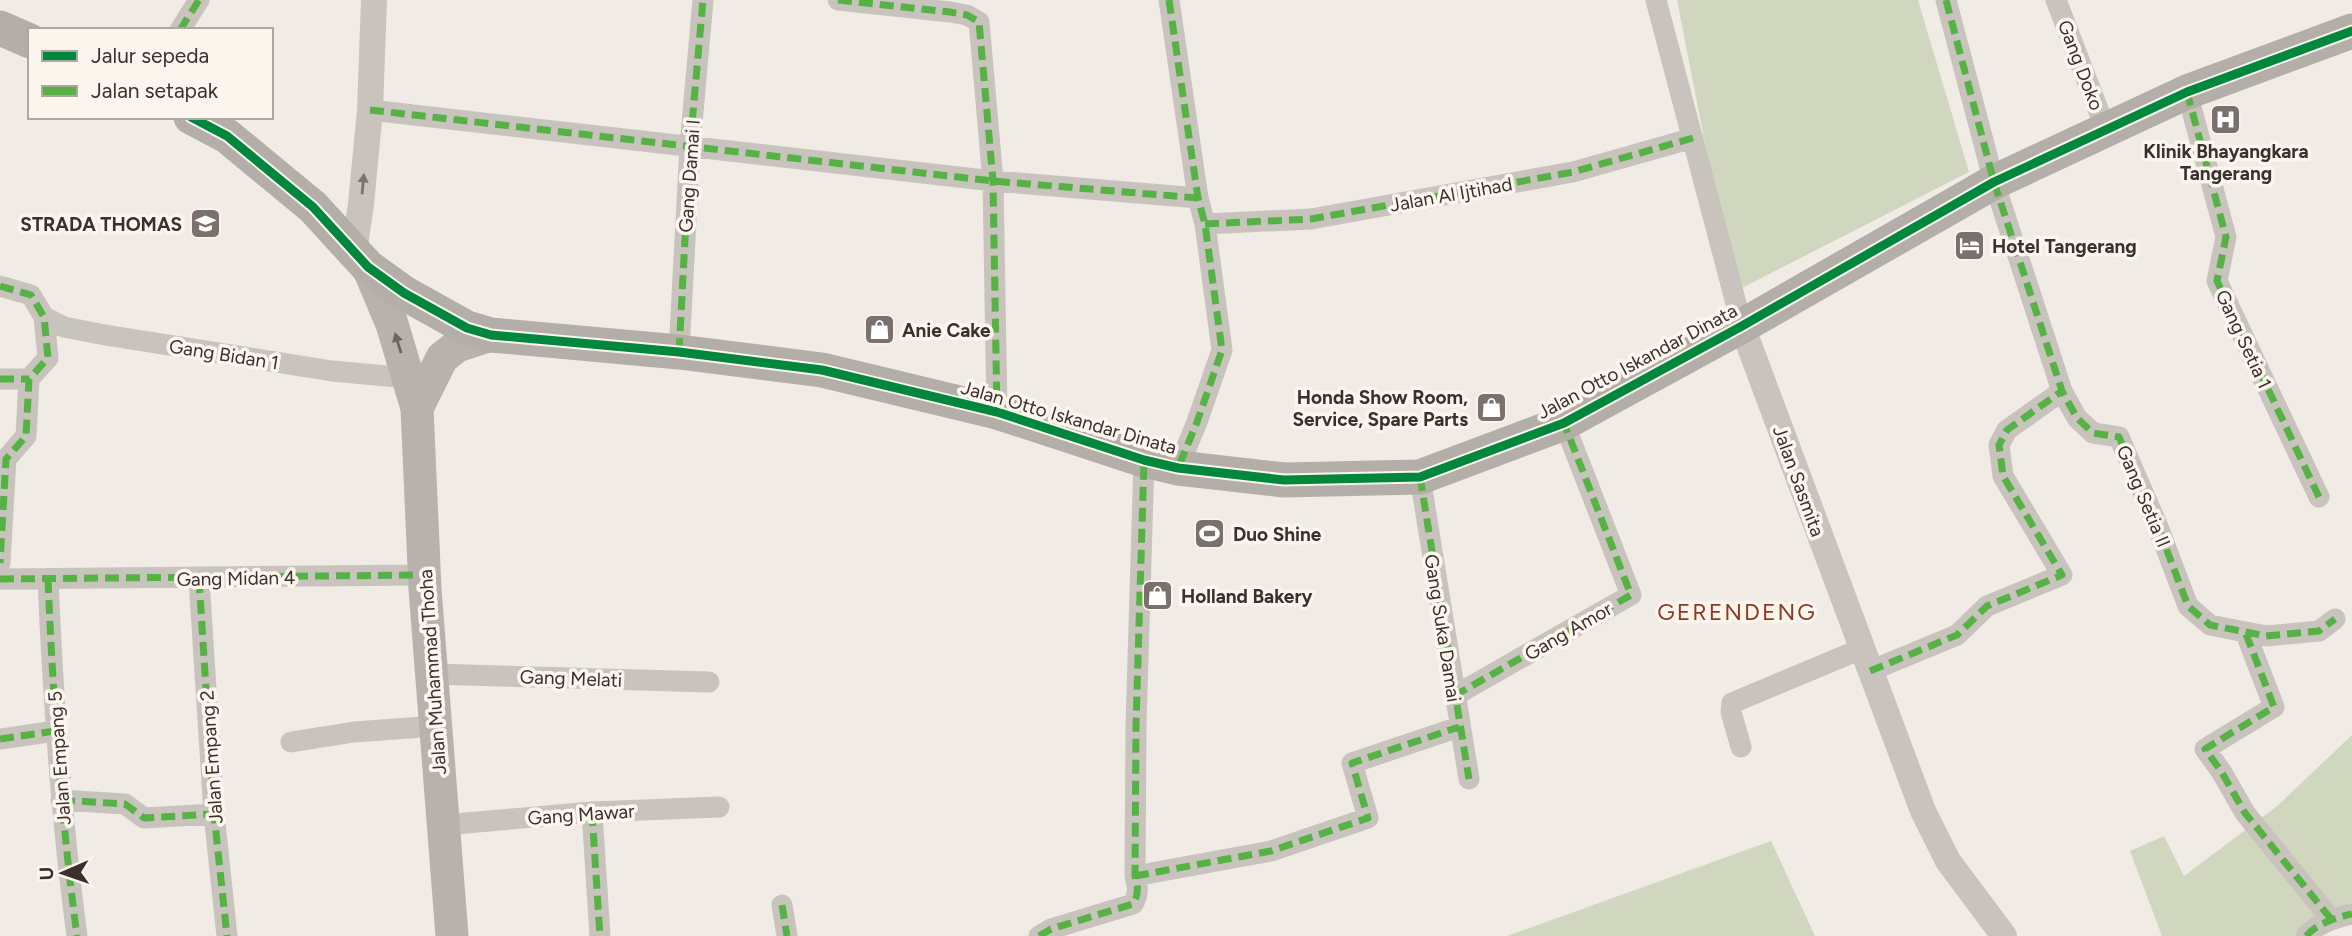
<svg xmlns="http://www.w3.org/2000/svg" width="2352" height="936" viewBox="0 0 2352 936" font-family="Figtree,sans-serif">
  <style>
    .green { fill: #d1d6bf }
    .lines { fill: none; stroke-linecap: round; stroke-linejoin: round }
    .minor { stroke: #c9c3be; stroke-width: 21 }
    .tertiary { stroke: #c9c3be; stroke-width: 26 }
    .primary { stroke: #b8b1ad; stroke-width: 33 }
    .trunk { stroke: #b4aea8; stroke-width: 35 }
    .quiet { stroke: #57b246; stroke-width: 7; stroke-dasharray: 14 7; stroke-linecap: butt }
    .cycleway-casing { stroke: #fbf5ee; stroke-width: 13 }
    .cycleway { stroke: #00873e; stroke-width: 9 }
    .oneway { fill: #7b726d }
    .oneway2 { fill: #6d645f }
    .labels { text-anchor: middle; stroke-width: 7; stroke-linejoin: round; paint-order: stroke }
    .street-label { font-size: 19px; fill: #3b302b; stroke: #fbf5ee }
    .poi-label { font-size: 19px; font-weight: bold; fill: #3b302b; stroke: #fbf5ee; text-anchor: start }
    .quarter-label { font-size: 23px; letter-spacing: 2px; fill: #8c3b22; stroke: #fbf5ee }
  </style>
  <rect width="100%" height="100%" fill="#f0ebe5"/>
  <!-- green -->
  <path class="green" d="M1677 0H1918L1969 172 1734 292Z
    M2352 735V902L2315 936H2162L2130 851 2164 836 2184 876 2276 807Z
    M1771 841 1815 936H1507Z"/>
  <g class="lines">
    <!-- minor -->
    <path class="minor" d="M838 0 950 12 967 15 979 22 993 181 997 412
      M1169 0 1198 198 1205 224 1222 350 1197 422 1178 468
      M1656 0 1742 326
      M1946 0 1994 182 2062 391 2077 418 2093 433 2119 437 2158 527 2188 606 2210 625 2266 636 2319 631 2335 619
      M2056 0 2106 130
      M180 30 199 0
      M2187 92 2226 237 2217 281 2319 497
      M370 110 993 181 1198 198
      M1205 224 1311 219 1573 172 1693 138
      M0 286 31 295 44 317 48 358 29 379 26 436 6 459 0 563
      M44 317 64 327 105 335 332 371 408 378
      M679 352 690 146 703 0
      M0 379H29
      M1420 477 1469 779
      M0 579 425 575
      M48 579C53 698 61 817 77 936
      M199 579 214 814 227 936
      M2246 634 2274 707 2205 749 2221 771 2245 813 2331 919
      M1870 671 1957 635 1987 606 2062 575 2003 476 1999 445 2007 430 2062 391
      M432 674 709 682
      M1454 696 1631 595 1564 423
      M0 739 55 731
      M291 742 354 732 437 726
      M1741 747 1731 712 1732 703 1861 649
      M61 800 125 804 144 818 214 814
      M592 812 600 936
      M443 825 592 812 719 807
      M1135 876 1271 851 1368 818 1352 763 1459 727
      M782 905 787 936
      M1039 936 1051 929 1133 904C1139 894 1138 887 1135 876L1136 725 1144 460
      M2306 936C2318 923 2335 918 2352 914"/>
    <!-- tertiary -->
    <path class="tertiary" d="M354 252 361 204 370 110 374 0
      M1742 326 1923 811 1948 861 2004 936"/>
    <!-- primary -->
    <path class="primary" d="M368 267 392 324 417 408 425 589 452 936
      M417 408 442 358 457 346 491 335"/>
    <!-- trunk -->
    <path class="trunk" d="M0 28 30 41
      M191 117 227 136 313 207 368 267 404 293 467 328 491 335 679 352 822 370 997 412 1144 460 1178 468 1284 480 1420 477 1564 423 1742 326 1994 182 2187 92 2352 31"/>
    <!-- quiet -->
    <path class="quiet" d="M838 0 950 12 967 15 979 22 993 181 997 412
      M1169 0 1198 198 1205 224 1222 350 1197 422 1178 468
      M1946 0 1994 182 2062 391 2077 418 2093 433 2119 437 2158 527 2188 606 2210 625 2266 636 2319 631 2335 619
      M180 30 199 0
      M2187 92 2226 237 2217 281 2319 497
      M370 110 993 181 1198 198
      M1205 224 1311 219 1573 172 1693 138
      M0 286 31 295 44 317 48 358 29 379 26 436 6 459 0 563
      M679 352 690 146 703 0
      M0 379H29
      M1420 477 1469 779
      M0 579 425 575
      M48 579C53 698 61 817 77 936
      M199 579 214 814 227 936
      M2246 634 2274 707 2205 749 2221 771 2245 813 2331 919
      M1870 671 1957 635 1987 606 2062 575 2003 476 1999 445 2007 430 2062 391
      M1454 696 1631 595 1564 423
      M0 739 55 731
      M61 800 125 804 144 818 214 814
      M592 812 600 936
      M1135 876 1271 851 1368 818 1352 763 1459 727
      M782 905 787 936
      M1039 936 1051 929 1133 904C1139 894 1138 887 1135 876L1136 725 1144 460
      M2306 936C2318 923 2335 918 2352 914"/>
    <defs>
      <path id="cycleway" d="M191 117 227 136 313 207 368 267 404 293 467 328 491 335 679 352 822 370 997 412 1144 460 1178 468 1284 480 1420 477 1564 423 1742 326 1994 182 2187 92 2352 31"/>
    </defs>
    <!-- cycleway casing -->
    <use href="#cycleway" class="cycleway-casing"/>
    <!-- cycleway -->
    <use href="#cycleway" class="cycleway"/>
  </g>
  <!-- one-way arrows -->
  <defs><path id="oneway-solid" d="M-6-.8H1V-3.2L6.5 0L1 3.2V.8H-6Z" transform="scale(1.75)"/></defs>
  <use class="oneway" href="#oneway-solid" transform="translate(363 184) rotate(-85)"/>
  <use class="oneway2" href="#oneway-solid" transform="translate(398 343) rotate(-107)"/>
  <!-- icons -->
  <defs>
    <symbol id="hospital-square" viewBox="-11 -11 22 22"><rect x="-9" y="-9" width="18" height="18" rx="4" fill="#7a716c" stroke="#fbf5ee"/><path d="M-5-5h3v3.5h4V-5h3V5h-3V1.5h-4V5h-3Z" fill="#fff"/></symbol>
    <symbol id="school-square" viewBox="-11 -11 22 22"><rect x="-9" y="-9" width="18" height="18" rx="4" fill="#7a716c" stroke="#fbf5ee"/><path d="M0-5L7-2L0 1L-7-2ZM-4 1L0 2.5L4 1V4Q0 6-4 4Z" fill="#fff"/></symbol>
    <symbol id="hotel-square" viewBox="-11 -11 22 22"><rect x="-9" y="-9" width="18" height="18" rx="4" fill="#7a716c" stroke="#fbf5ee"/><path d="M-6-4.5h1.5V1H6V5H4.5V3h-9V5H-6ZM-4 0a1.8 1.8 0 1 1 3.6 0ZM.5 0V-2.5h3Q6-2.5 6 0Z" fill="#fff"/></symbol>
    <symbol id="shop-square" viewBox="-11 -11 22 22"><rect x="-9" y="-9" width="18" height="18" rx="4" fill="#7a716c" stroke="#fbf5ee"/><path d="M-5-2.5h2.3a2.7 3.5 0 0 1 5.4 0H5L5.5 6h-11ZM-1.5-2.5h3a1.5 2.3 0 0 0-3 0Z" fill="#fff"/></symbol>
    <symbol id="stadium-square" viewBox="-11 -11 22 22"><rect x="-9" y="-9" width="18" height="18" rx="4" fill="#7a716c" stroke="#fbf5ee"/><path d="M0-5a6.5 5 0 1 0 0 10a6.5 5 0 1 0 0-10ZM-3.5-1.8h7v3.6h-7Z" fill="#fff"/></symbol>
  </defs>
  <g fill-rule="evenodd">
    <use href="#hospital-square" x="2208" y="102" width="35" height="35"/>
    <use href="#school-square" x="188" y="206" width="35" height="35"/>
    <use href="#hotel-square" x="1952" y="228" width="35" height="35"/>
    <use href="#shop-square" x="862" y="312" width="35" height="35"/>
    <use href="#shop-square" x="1474" y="390" width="35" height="35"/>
    <use href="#stadium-square" x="1192" y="516" width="35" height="35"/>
    <use href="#shop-square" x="1140" y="578" width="35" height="35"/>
  </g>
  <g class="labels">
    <!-- street labels -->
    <g class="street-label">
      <text transform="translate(2081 65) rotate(69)" y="7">Gang Doko</text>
      <text transform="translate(689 176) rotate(-86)" y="7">Gang Damai I</text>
      <text transform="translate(1451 194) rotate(-10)" y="7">Jalan Al Ijtihad</text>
      <text transform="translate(2244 339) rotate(65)" y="7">Gang Setia 1</text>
      <text transform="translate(224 354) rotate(9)" y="7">Gang Bidan 1</text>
      <text transform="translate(1637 361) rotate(-28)" y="7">Jalan Otto Iskandar Dinata</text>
      <text transform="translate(1069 417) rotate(16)" y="7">Jalan Otto Iskandar Dinata</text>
      <text transform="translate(1799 481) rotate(70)" y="7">Jalan Sasmita</text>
      <text transform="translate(2144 496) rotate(67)" y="7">Gang Setia II</text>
      <text transform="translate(236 578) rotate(-1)" y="7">Gang Midan 4</text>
      <text transform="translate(1443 628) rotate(81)" y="7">Gang Suka Damai</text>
      <text transform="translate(1568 631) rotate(-30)" y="7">Gang Amor</text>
      <text transform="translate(432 672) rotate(-94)" y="7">Jalan Muhammad Thoha</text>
      <text transform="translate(571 678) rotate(2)" y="7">Gang Melati</text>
      <text transform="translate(211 757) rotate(-94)" y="7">Jalan Empang 2</text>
      <text transform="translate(59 758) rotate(-94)" y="7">Jalan Empang 5</text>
      <text transform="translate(581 814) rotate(-4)" y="7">Gang Mawar</text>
    </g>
    <!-- poi labels -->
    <g class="poi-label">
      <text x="2226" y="158" text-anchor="middle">Klinik Bhayangkara<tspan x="2226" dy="22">Tangerang</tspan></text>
      <text x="182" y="231" text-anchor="end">STRADA THOMAS</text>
      <text x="1992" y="253">Hotel Tangerang</text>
      <text x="902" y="337">Anie Cake</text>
      <text x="1468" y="404" text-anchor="end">Honda Show Room,<tspan x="1468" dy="22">Service, Spare Parts</tspan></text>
      <text x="1233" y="541">Duo Shine</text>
      <text x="1181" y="603">Holland Bakery</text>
    </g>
    <!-- quarter labels -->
    <g class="quarter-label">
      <text x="1737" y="620">GERENDENG</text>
    </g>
  </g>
  <!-- legend -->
  <rect x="28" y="28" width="245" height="91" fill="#fbf5ee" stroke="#aea6a0" stroke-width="2"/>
  <rect x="42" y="51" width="35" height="10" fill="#00873e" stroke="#aea6a0" stroke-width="2"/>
  <text x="91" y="63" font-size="21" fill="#3b302b">Jalur sepeda</text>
  <rect x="42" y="86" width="35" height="10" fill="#57b246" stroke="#aea6a0" stroke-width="2"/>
  <text x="91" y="98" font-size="21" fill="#3b302b">Jalan setapak</text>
  <!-- north arrow -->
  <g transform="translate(63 873) rotate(268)" stroke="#fbf5ee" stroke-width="5" paint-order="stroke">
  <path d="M0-5L12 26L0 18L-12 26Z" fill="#3b302b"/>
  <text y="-10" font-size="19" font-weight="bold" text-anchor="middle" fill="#3b302b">U</text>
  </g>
</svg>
